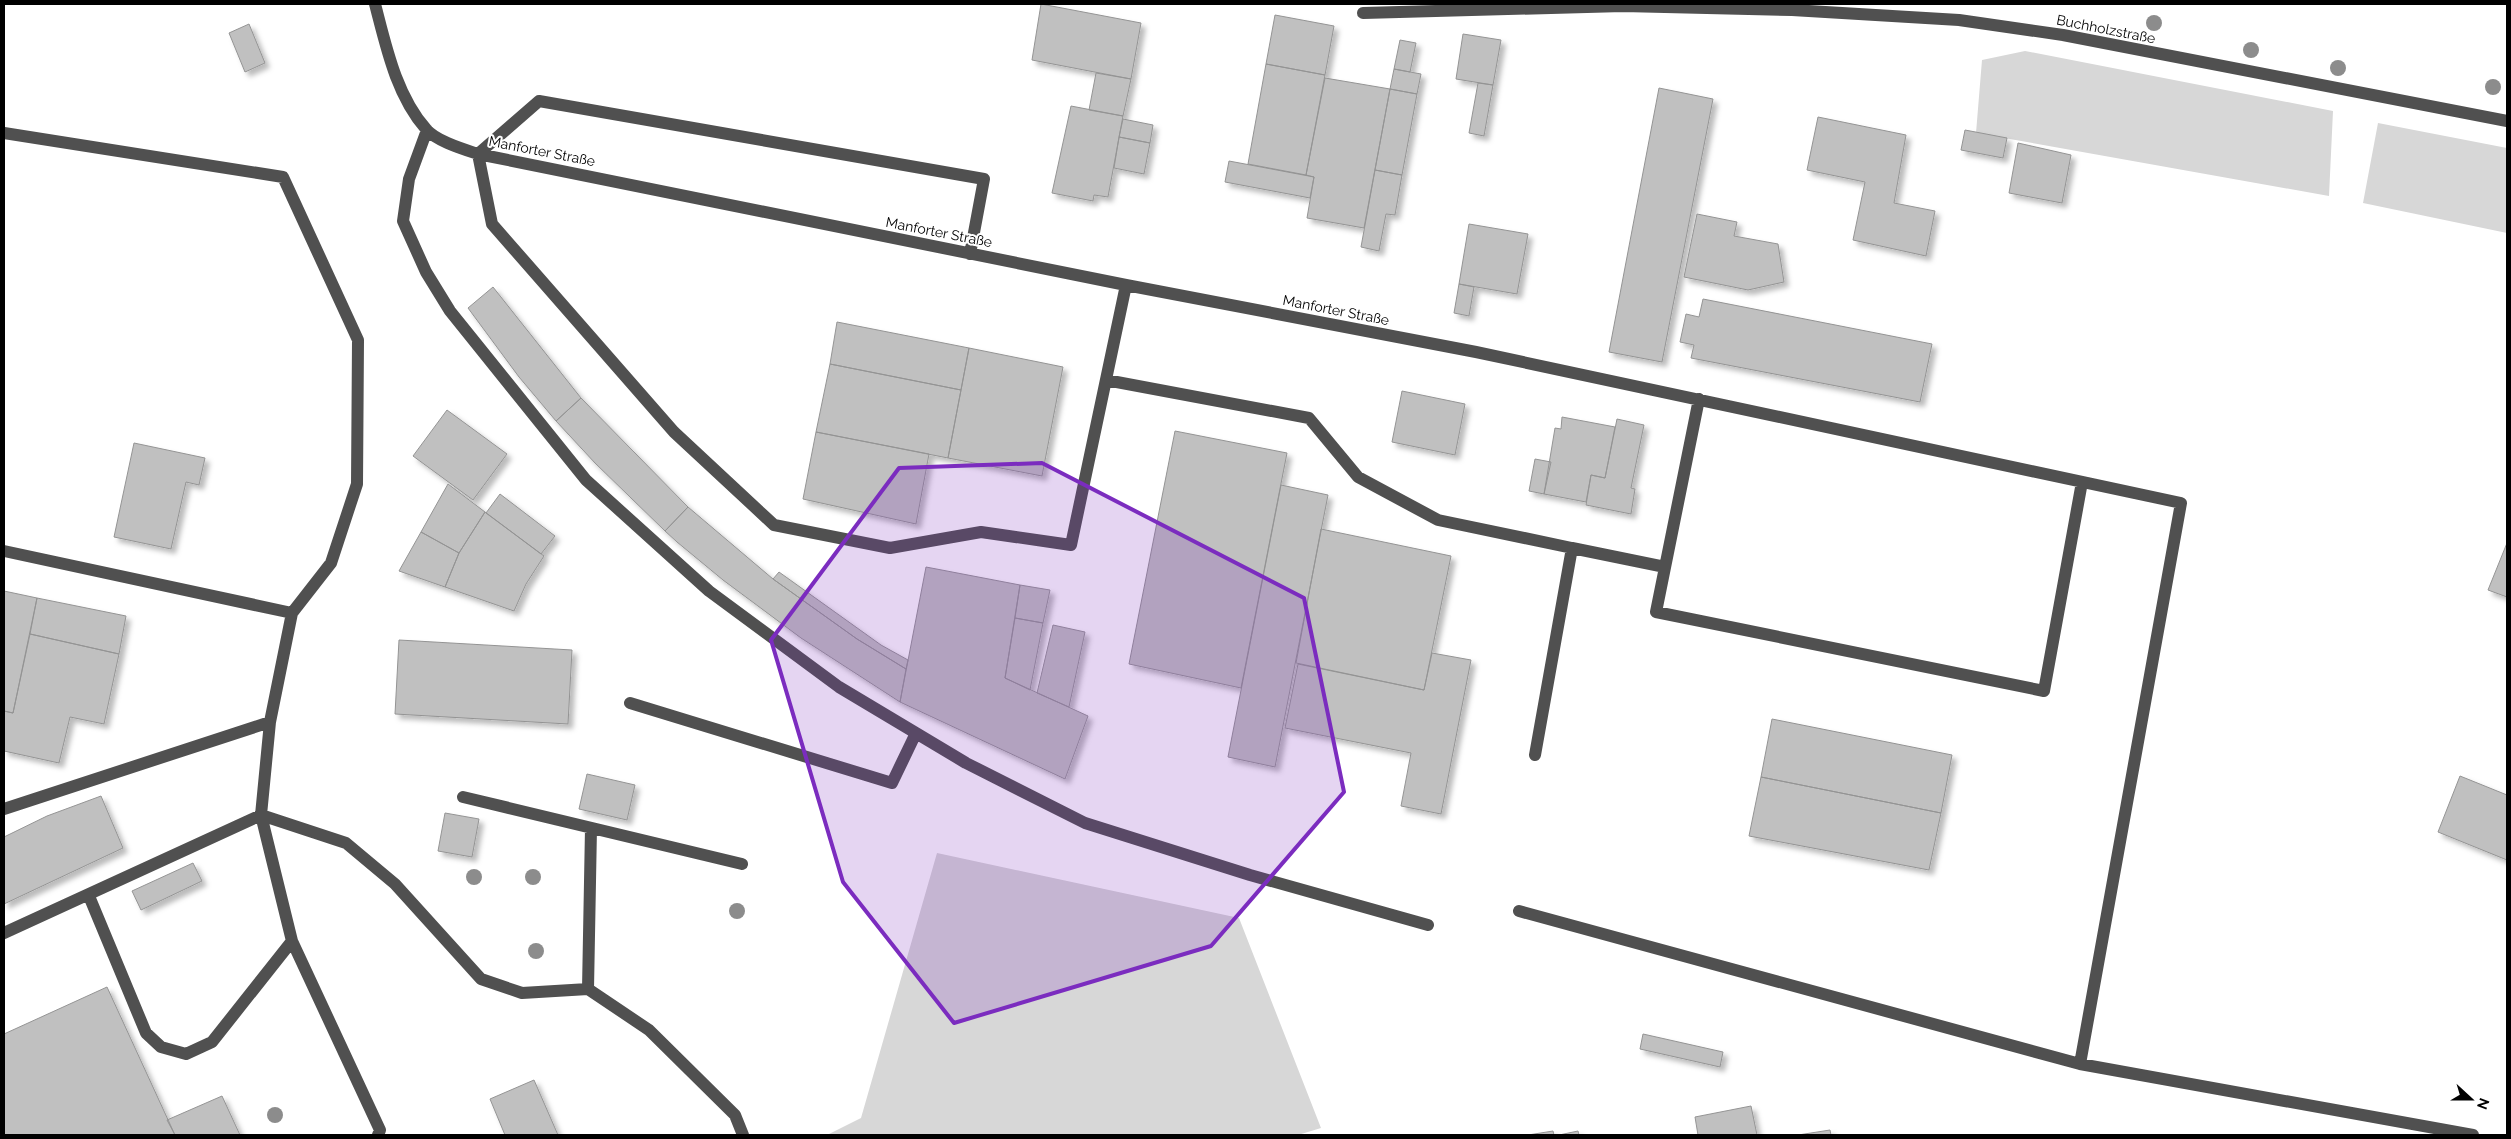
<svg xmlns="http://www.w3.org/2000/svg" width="2511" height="1139" viewBox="0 0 2511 1139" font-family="Raleway,sans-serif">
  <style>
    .green { fill: #d7d7d7 }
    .building { fill: #c0c0c0; stroke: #949494; filter: url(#shadow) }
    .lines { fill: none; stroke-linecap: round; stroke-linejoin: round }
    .minor { stroke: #505050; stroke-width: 12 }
    .tree { fill: #8c8c8c }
    .marked { fill: #7b2cbf; fill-opacity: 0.2; stroke: #7b2cbf; stroke-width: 4; stroke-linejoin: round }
    .labels { text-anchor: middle; stroke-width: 4; stroke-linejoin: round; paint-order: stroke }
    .street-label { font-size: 14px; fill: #000; stroke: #fff }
  </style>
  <defs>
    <filter id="shadow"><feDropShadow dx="4.5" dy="4.5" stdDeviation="2.5" flood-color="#0004"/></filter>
  </defs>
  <rect width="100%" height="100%" fill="#fff"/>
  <!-- green -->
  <path class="green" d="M2025 51 2333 111 2329 196 1976 133 1982 60Z
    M2378 123 2507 148V233L2363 203Z
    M937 853 1239 918 1321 1128 1298 1135H827L861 1118Z"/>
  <!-- building -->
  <path class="building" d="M1041 4 1141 23 1131 79 1032 60Z
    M1275 15 1334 26 1325 75 1266 64Z
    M249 24 265 63 245 72 229 33Z
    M1463 34 1501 40 1493 85 1456 79Z
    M1400 40 1416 43 1410 72 1394 69Z
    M1266 64 1325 75 1306 175 1248 164Z
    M1394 69 1421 74 1417 94 1390 89Z
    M1096 73 1131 79 1123 116 1089 110Z
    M1325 78 1390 89 1364 228 1307 218 1314 177 1306 175Z
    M1478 83 1493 85 1484 136 1469 133Z
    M1659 88 1713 99 1662 362 1609 352Z
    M1390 89 1417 94 1402 175 1375 170Z
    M1071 106 1123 116 1108 197 1094 195 1093 201 1052 193Z
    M1818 117 1906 135 1894 203 1935 211 1926 256 1853 240 1865 182 1807 170Z
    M1123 119 1153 125 1150 143 1119 137Z
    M1965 130 2007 138 2003 158 1961 150Z
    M1119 137 1150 143 1144 174 1114 168Z
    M2018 143 2071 155 2062 203 2009 193Z
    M1229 161 1314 177 1310 198 1225 182Z
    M1375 170 1402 175 1395 215 1386 214 1379 251 1361 247Z
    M1697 214 1737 222 1734 236 1778 244 1784 282 1748 290 1684 277Z
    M1469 224 1528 234 1517 294 1459 284Z
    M1459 284 1474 287 1469 316 1454 313Z
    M493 287 581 398 556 421 519 377 468 308Z
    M1703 299 1932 344 1920 402 1691 358 1694 345 1680 342 1686 314 1699 317Z
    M837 322 969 348 961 390 830 364Z
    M969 348 1063 367 1042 476 948 458Z
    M830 364 961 390 948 458 816 432Z
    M1402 391 1465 404 1455 455 1392 442Z
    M581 398 688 507 665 531 595 463 556 421Z
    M447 410 507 454 473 500 413 456Z
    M1562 417 1615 427 1605 478 1591 475 1586 502 1544 494 1555 428 1561 429Z
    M1617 419 1644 425 1631 488 1635 489 1631 514 1586 505 1591 475 1605 478Z
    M1175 431 1287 453 1241 688 1129 664Z
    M816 432 929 454 916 524 803 499Z
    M134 443 205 458 199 485 186 482 171 549 114 537Z
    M1535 459 1551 462 1544 494 1529 491Z
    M448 484 485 512 459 553 421 532Z
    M1281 485 1328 495 1275 767 1228 757Z
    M500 494 555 536 541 554 486 513Z
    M688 507 773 579 857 639 906 669 900 702 801 638 723 580 677 542 665 531Z
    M485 512 544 556 526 584 514 611 445 587 459 553Z
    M1321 529 1451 556 1424 690 1296 663Z
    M421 532 459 553 445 587 399 571Z
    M2507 543V597L2488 590Z
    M926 567 1020 585 1005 678 1088 716 1065 779 900 702Z
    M779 572 881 645 908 660 906 669 857 639 773 579Z
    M1020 585 1050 590 1043 623 1015 618Z
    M4 591 37 598 13 713 4 711Z
    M37 598 126 616 119 654 30 634Z
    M1015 618 1043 623 1030 690 1005 678Z
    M1053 625 1085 632 1069 707 1037 693Z
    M30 634 119 654 104 724 70 717 59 763 4 751V711L13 713Z
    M399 640 572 650 568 724 395 714Z
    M1432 653 1471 660 1441 814 1401 806 1411 753 1285 728 1298 664 1424 690Z
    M1772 719 1952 755 1941 813 1761 777Z
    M587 774 635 785 627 820 579 809Z
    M2460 776 2507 795V860L2438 832Z
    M1761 777 1941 813 1929 870 1749 836Z
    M101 796 123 848 4 904V837L47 816Z
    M445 813 479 819 472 857 438 851Z
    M193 863 202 881 141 910 132 891Z
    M107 987 175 1135H4V1034Z
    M1643 1034 1723 1052 1720 1067 1640 1049Z
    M534 1080 558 1135H505L490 1099Z
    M222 1096 240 1135H175L167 1120Z
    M1751 1106 1757 1135H1698L1695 1117Z
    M1830 1130 1831 1135H1798Z
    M1553 1131 1554 1135H1528Z
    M1578 1131 1579 1135H1559Z"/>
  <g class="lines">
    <!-- minor -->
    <path class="minor" d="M375 4C386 46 396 95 426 129 436 141 463 149 478 154L1126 285 1476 352 2181 503 2080 1064
      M1363 13 1623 6 1792 10 1959 20 2063 35 2507 121
      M427 130 409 179 403 221 426 272 450 311 586 480 709 591 839 687 966 763 1085 823 1250 875 1428 925
      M4 133 283 177 358 340 357 484 331 563 292 613
      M970 254 984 179 539 101 478 154 492 224 674 432 774 525 890 548 981 532 1071 545 1126 285
      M1106 380 1309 418 1358 477 1438 520 1572 548 1535 755
      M1699 399 1656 612 2044 691 2082 482
      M1572 548 1665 567
      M4 551 292 613 270 722 261 815 292 941 380 1130 378 1135
      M630 703 892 783 916 733
      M463 797 742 864
      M4 809 270 722
      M89 896 146 1033 161 1047 186 1054 212 1042 292 941
      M1519 911 2080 1064 2473 1135
      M4 933 261 815 346 843 395 884 481 979 522 993 588 989 649 1030 735 1115 743 1135
      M588 989 591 828"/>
  </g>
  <!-- trees -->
  <g class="tree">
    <circle cx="2154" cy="23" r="8"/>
    <circle cx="2251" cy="50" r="8"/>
    <circle cx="2338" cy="68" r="8"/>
    <circle cx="2493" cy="87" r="8"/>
    <circle cx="474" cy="877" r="8"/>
    <circle cx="533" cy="877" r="8"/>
    <circle cx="737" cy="911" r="8"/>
    <circle cx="536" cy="951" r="8"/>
    <circle cx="275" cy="1115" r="8"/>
  </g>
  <!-- marked area -->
  <path class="marked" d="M1042 463 1304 598 1344 792 1211 946 954 1023 843 882 771 640 899 468Z"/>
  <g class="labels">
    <!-- street labels -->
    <g class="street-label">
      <text transform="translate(2106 29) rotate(11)" y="5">Buchholzstraße</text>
      <text transform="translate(542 151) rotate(11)" y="5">Manforter Straße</text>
      <text transform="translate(939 232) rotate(11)" y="5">Manforter Straße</text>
      <text transform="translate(1336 310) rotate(11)" y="5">Manforter Straße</text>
    </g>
  </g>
  <!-- border -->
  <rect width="2511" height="1139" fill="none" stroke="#000000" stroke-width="10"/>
  <!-- north arrow -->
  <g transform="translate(2471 1099) rotate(111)" stroke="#ffffff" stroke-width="4" paint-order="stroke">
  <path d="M0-4L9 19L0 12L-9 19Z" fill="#000000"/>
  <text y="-8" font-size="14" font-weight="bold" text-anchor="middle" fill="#000000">N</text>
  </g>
</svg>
